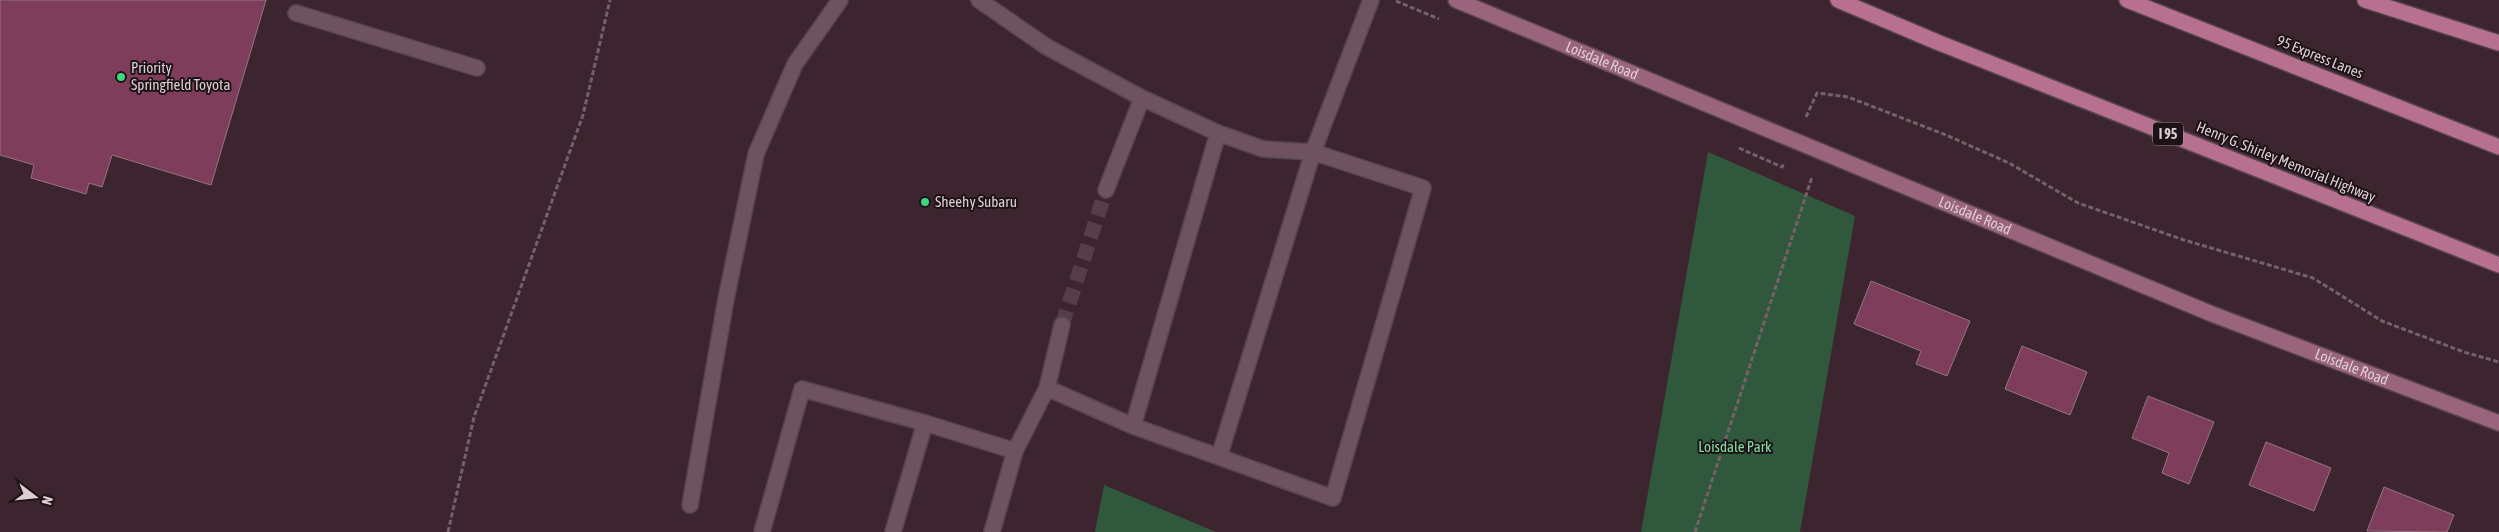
<svg xmlns="http://www.w3.org/2000/svg" width="2499" height="532" viewBox="0 0 2499 532" font-family="'Asap Condensed',sans-serif">
  <style>
    .green { fill: #2f583c }
    .building { fill: #7d3d5b; stroke: #937581 }
    .lines { fill: none; stroke-linecap: round; stroke-linejoin: round }
    .minor-tunnel { stroke: #553e49; stroke-width: 15; stroke-dasharray: 15 8; stroke-linecap: butt }
    .minor-casing { stroke: #57444d; stroke-width: 18 }
    .major-casing { stroke: #57444d; stroke-width: 18 }
    .highway-casing { stroke: #57444d; stroke-width: 18 }
    .path { stroke: #76616a; stroke-width: 3; stroke-dasharray: 5 2.5; stroke-linecap: butt }
    .minor { stroke: #6e525e; stroke-width: 15 }
    .major { stroke: #9a647c; stroke-width: 15 }
    .highway { stroke: #b87090; stroke-width: 15 }
    .poi-dot { fill: #3fd77d; stroke: #1d1217; stroke-width: 2 }
    .labels { text-anchor: middle; stroke-width: 4; stroke-linejoin: round; paint-order: stroke }
    .shield { fill: #1d1217; stroke: #a4969b; stroke-width: 1 }
    .shield-label { font-size: 14px; font-weight: bold; fill: #deced4 }
    .street-label { font-size: 15px; fill: #deced4; stroke: #1d1217 }
    .poi-label { font-size: 15px; fill: #deced4; stroke: #1d1217; text-anchor: start }
    .park-label { font-size: 15px; fill: #82de9e; stroke: #1d1217 }
  </style>
  <rect width="100%" height="100%" fill="#3d2530"/>
  <!-- green -->
  <path class="green" d="M1708 152 1855 216 1800 532H1641Z
    M1104 485 1216 532H1095Z"/>
  <!-- building -->
  <path class="building" d="M0 0H266L211 185 112 155 102 187 89 183 86 194 31 178 34 165 0 155Z
    M1871 281 1970 321 1947 376 1916 364 1921 351 1854 324Z
    M2022 346 2087 372 2070 415 2005 389Z
    M2148 396 2214 422 2189 484 2162 473 2169 453 2132 438Z
    M2266 442 2331 468 2314 511 2249 485Z
    M2384 487 2454 515 2447 532 2367 531Z"/>
  <g class="lines">
    <!-- minor-tunnel -->
    <path class="minor-tunnel" d="M1062 325 1106 190"/>
    <defs>
      <path id="minor" d="M979 0 1047 47 1142 98 1218 133 1263 149 1313 152 1219 457
        M296 13 477 68
        M1106 190 1142 98
        M1047 388 1133 426 1333 498 1423 188 1313 152 1371 0
        M1133 426 1218 133
        M690 505 726 299 756 154 795 64 840 0
        M762 532 802 389 925 423 1015 451
        M893 532 925 423
        M992 532 1015 451 1047 388 1062 325"/>
      <g id="major">
        <path id="s1" d="M1456 0 2212 314 2499 423"/>
      </g>
      <path id="highway" d="M1838 0 1937 42 2499 265
        M2127 0 2499 147
        M2365 0 2499 43"/>
    </defs>
    <!-- minor casing -->
    <use href="#minor" class="minor-casing"/>
    <!-- major casing -->
    <use href="#major" class="major-casing"/>
    <!-- highway casing -->
    <use href="#highway" class="highway-casing"/>
    <!-- path -->
    <path class="path" d="M1396 1 1439 19
      M1806 117 1817 93 1848 97 1946 135 2009 163 2078 203 2184 240 2313 278 2382 321 2464 352 2499 362
      M1739 148 1782 167 1784 163
      M448 532 474 417 583 115 610 0
      M1695 532 1812 177"/>
    <!-- minor -->
    <use href="#minor" class="minor"/>
    <!-- major -->
    <use href="#major" class="major"/>
    <!-- highway -->
    <use href="#highway" class="highway"/>
  </g>
  <!-- markers -->
  <g class="poi-dot">
    <circle cx="121" cy="77" r="5"/>
    <circle cx="925" cy="202" r="5"/>
  </g>
  <g class="labels">
    <!-- shield labels -->
    <rect class="shield" x="2153" y="122.5" width="30" height="23" rx="4"/>
    <g class="shield-label">
      <text x="2168" y="139">I 95</text>
    </g>
    <!-- street labels -->
    <g class="street-label">
      <text transform="translate(2320 57) rotate(22)" y="5">95 Express Lanes</text>
      <text dy="5" stroke="none"><textPath href="#s1" startOffset="158">Loisdale Road</textPath></text>
      <text transform="translate(2286 162) rotate(22)" y="5">Henry G. Shirley Memorial Highway</text>
      <text dy="5" stroke="none"><textPath href="#s1" startOffset="562">Loisdale Road</textPath></text>
      <text dy="5" stroke="none"><textPath href="#s1" startOffset="968">Loisdale Road</textPath></text>
    </g>
    <!-- poi labels -->
    <g class="poi-label">
      <text x="131" y="73">Priority<tspan x="131" dy="17">Springfield Toyota</tspan></text>
      <text x="935" y="207">Sheehy Subaru</text>
    </g>
    <!-- park labels -->
    <g class="park-label">
      <text x="1735" y="452">Loisdale Park</text>
    </g>
  </g>
  <!-- north arrow -->
  <g transform="translate(35 497) rotate(106)" stroke="#1d1217" stroke-width="4" paint-order="stroke">
  <path d="M0-4L9 19L0 12L-9 19Z" fill="#deced4"/>
  <text y="-8" font-size="14" font-weight="bold" text-anchor="middle" fill="#deced4">N</text>
  </g>
</svg>
